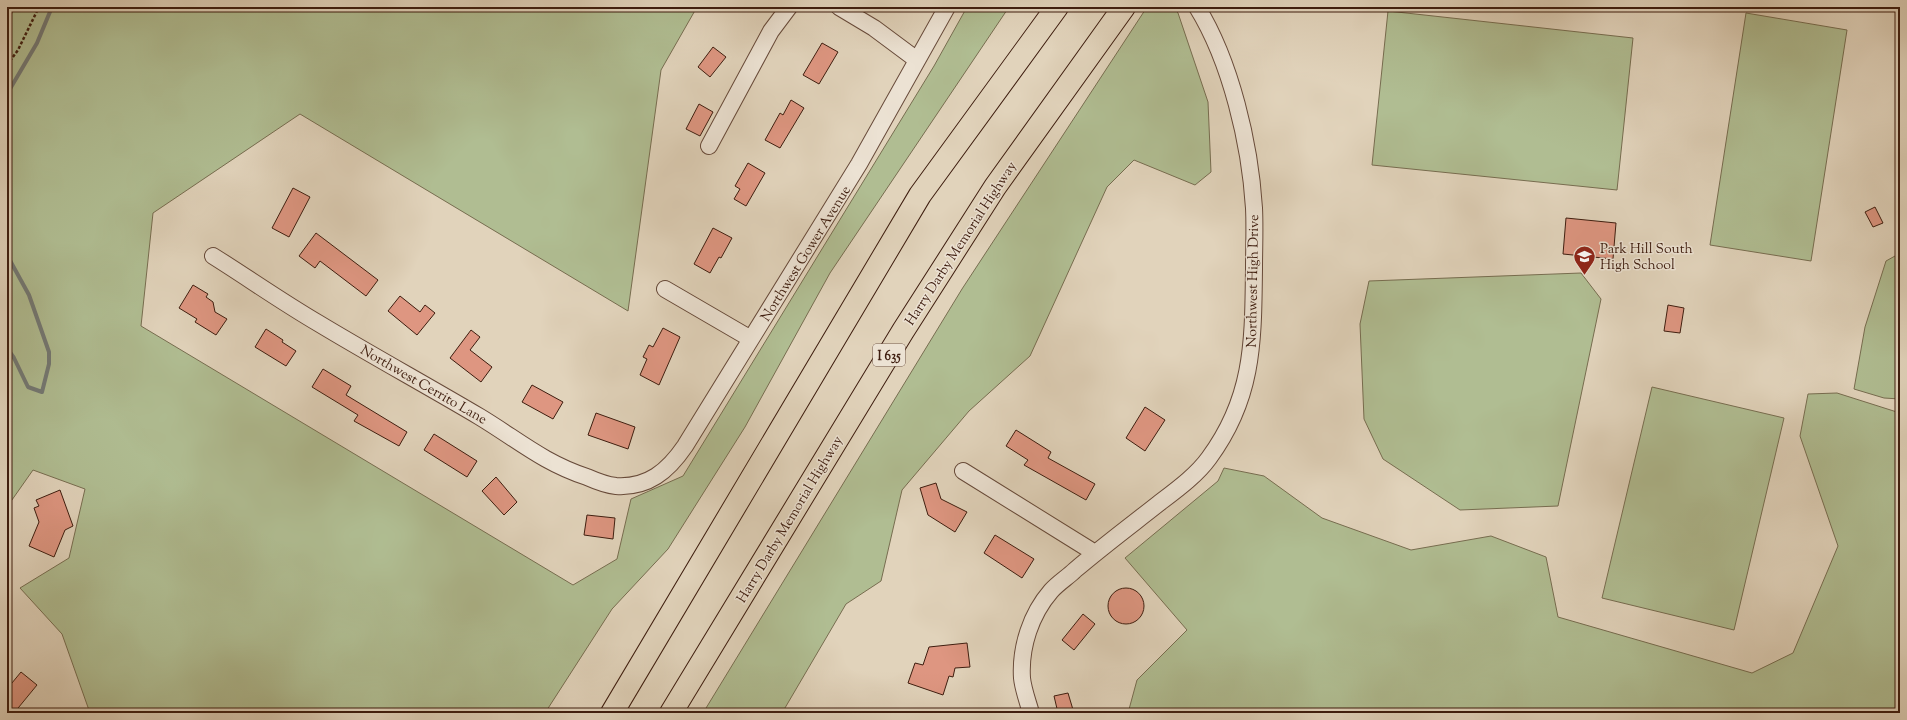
<svg xmlns="http://www.w3.org/2000/svg" width="1907" height="720" viewBox="0 0 1907 720" font-family="'Sorts Mill Goudy',serif">
  <style>
    .green { fill: #b0bd92; stroke: #776d50 }
    .lines { fill: none; stroke-linecap: round; stroke-linejoin: round }
    .stream { stroke: #737975; stroke-width: 4 }
    .building { fill: #de9681; stroke: #3e1d0f }
    .minor-casing { stroke: #674a3a; stroke-width: 18 }
    .highway-casing { stroke: #3e1d0f; stroke-width: 24 }
    .path { stroke: #3e1d0f; stroke-width: 2.5; stroke-dasharray: 3 2; stroke-linecap: butt }
    .minor { stroke: #ece2d3; stroke-width: 16 }
    .highway { stroke: #e1d3bb; stroke-width: 22 }
    .labels { text-anchor: middle; stroke-width: 3; stroke-linejoin: round; paint-order: stroke }
    .shield { fill: #ece2d3; stroke: #72584a; stroke-width: 1 }
    .shield-label { font-size: 13px; font-weight: bold; fill: #3e1d0f }
    .street-label { font-size: 14px; fill: #3e1d0f; stroke: #ece2d3 }
    .poi-label { font-size: 14px; fill: #3e1d0f; stroke: #ece2d3; text-anchor: start }
  </style>
  <rect width="100%" height="100%" fill="#e1d3bb"/>
  <filter id="stains"><feTurbulence type="fractalNoise" baseFrequency=".005" numOctaves="4"/><feColorMatrix values="0 0 0 0 .2 0 0 0 0 .09 0 0 0 0 .02 0 0 0 .5 -.17"/></filter>
  <radialGradient id="worn" r=".72"><stop offset=".6" stop-color="#630" stop-opacity="0"/><stop offset="1" stop-color="#630" stop-opacity=".3"/></radialGradient>
  <!-- green -->
  <path class="green" d="M15 7H697L661 70 628 311 300 114 153 213 141 326 573 585 617 559 631 499 683 476 934 66 967 7H1009L830 273 745 427 668 549 612 609 545 713H90L62 634 20 588 69 558 85 489 33 470 7 507V23Z
    M1147 7H1173L1178 13 1208 102 1211 172 1195 185 1134 160 1107 187 1030 356 969 411 902 490 881 581 846 604 782 713H703L962 289Z
    M1388 11 1633 38 1617 190 1372 165Z
    M1746 13 1847 30 1811 261 1710 245Z
    M1895 256 1900 257V399L1884 398 1854 389 1865 327 1886 261Z
    M1581 273 1601 299 1558 506 1460 510 1383 459 1364 419 1360 324 1369 281Z
    M1652 387 1784 418 1734 630 1602 598Z
    M1837 393 1900 413V713H1128L1137 680 1187 630 1125 558 1218 481 1224 468 1264 476 1322 518 1411 550 1491 536 1546 557 1558 617 1752 673 1793 653 1838 546 1800 436 1808 394Z"/>
  <g class="lines">
    <!-- stream -->
    <path class="stream" d="M7 94 37 43 52 7
      M7 255 29 295 49 352V364L42 392 28 387 14 358 7 348"/>
  </g>
  <!-- building -->
  <path class="building" d="M822 43 838 52 819 84 803 75Z
    M713 47 726 57 710 77 698 67Z
    M791 100 804 108 780 148 765 140 780 113 783 115Z
    M699 104 713 112 700 136 686 129Z
    M748 163 765 173 746 206 734 199 740 189 735 186Z
    M293 188 310 197 289 237 272 228Z
    M1875 207 1883 223 1873 227 1865 212Z
    M1566 218 1616 223 1613 259 1563 254Z
    M713 228 732 238 721 258 719 257 710 273 694 264Z
    M316 233 378 280 366 296 320 261 315 268 299 256Z
    M193 285 208 294 206 297 213 302 215 312 227 319 216 335 195 322 197 319 179 308Z
    M400 296 420 312 425 305 435 313 417 335 388 311Z
    M1668 305 1684 308 1680 333 1664 331Z
    M663 328 680 337 659 385 640 375 647 359 643 357 649 345 653 347Z
    M266 329 283 340 282 342 296 351 286 366 255 347Z
    M471 330 480 337 470 350 492 367 481 382 450 358Z
    M323 369 351 386 346 395 407 432 399 446 354 421 358 415 312 387Z
    M532 385 563 402 553 419 522 402Z
    M1145 407 1165 420 1145 451 1126 438Z
    M596 413 635 427 628 449 588 435Z
    M1016 430 1051 452 1048 458 1095 484 1086 500 1024 465 1028 460 1006 446Z
    M434 434 477 461 467 477 424 450Z
    M496 477 517 502 504 515 482 491Z
    M936 483 941 499 967 512 955 532 928 515 920 488Z
    M60 490 73 526 65 530 54 557 29 546 39 522 34 508 39 506 36 500Z
    M587 515 615 518 613 539 584 535Z
    M995 535 1034 559 1022 578 984 553Z
    M1108 606a18 18 0 1 1 36 0a18 18 0 1 1-36 0Z
    M1083 614 1095 624 1074 650 1062 640Z
    M967 643 970 667 955 668 953 677 949 676 943 695 908 683 915 663 923 665 929 647Z
    M21 672 37 685 14 713H7V689Z
    M1068 693 1074 713H1058L1054 696Z"/>
  <g class="lines">
    <defs>
      <path id="minor" d="M839 7 874 28 917 60
        M709 146 771 31 789 7
        M213 256C248 278 282 302 318 323 371 355 426 385 480 417 518 440 544 463 587 477 596 481 606 485 616 486 648 488 668 471 685 446L859 164 947 7
        M665 289 751 339
        M963 471 1095 553
        M1031 713C1028 702 1023 689 1022 678 1020 647 1031 614 1051 591 1058 583 1068 577 1075 570 1102 547 1130 526 1158 504 1175 491 1196 476 1209 458 1254 397 1253 341 1254 269 1254 249 1255 228 1254 208 1250 144 1231 62 1197 7"/>
      <path id="highway" d="M612 713 920 195 1057 7
        M671 713 903 331 995 187 1124 7"/>
    </defs>
    <!-- minor casing -->
    <use href="#minor" class="minor-casing"/>
    <!-- highway casing -->
    <use href="#highway" class="highway-casing"/>
    <!-- path -->
    <path class="path" d="M7 65 18 50 39 7"/>
    <!-- minor -->
    <use href="#minor" class="minor"/>
    <!-- highway -->
    <use href="#highway" class="highway"/>
  </g>
  <!-- icons -->
  <defs>
    <symbol id="school-pin" viewBox="-11 -11 22 30"><path d="M0 17L-7.5 6A9.5 9.5 0 1 1 7.5 6Z" fill="#8f2418" stroke="#ece2d3"/><path d="M0-5L7-2L0 1L-7-2ZM-4 1L0 2.5L4 1V4Q0 6-4 4Z" fill="#fff"/></symbol>
  </defs>
  <g fill-rule="evenodd">
    <use href="#school-pin" x="1572" y="244" width="25" height="34"/>
  </g>
  <g class="labels">
    <!-- shield labels -->
    <rect class="shield" x="873" y="344" width="32" height="22" rx="3"/>
    <g class="shield-label">
      <text x="889" y="360">I 635</text>
    </g>
    <!-- street labels -->
    <g class="street-label">
      <text transform="translate(960 243) rotate(-57)" y="5">Harry Darby Memorial Highway</text>
      <text transform="translate(805 253) rotate(-58)" y="5">Northwest Gower Avenue</text>
      <text transform="translate(1252 281) rotate(-89)" y="5">Northwest High Drive</text>
      <text transform="translate(424 384) rotate(30)" y="5">Northwest Cerrito Lane</text>
      <text transform="translate(789 519) rotate(-59)" y="5">Harry Darby Memorial Highway</text>
    </g>
    <!-- poi labels -->
    <g class="poi-label">
      <text x="1600" y="253">Park Hill South<tspan x="1600" dy="16">High School</tspan></text>
    </g>
  </g>
  <!-- margin -->
  <rect width="1907" height="720" fill="none" stroke="#e1d3bb" stroke-width="24"/>
  <rect x="8" y="8" width="1891" height="704" fill="none" stroke="#3e1d0f" stroke-width="2"/>
  <rect x="12" y="12" width="1883" height="696" fill="none" stroke="#3e1d0f"/>
  <rect width="100%" height="100%" filter="url(#stains)"/>
  <rect width="100%" height="100%" fill="url(#worn)"/>
</svg>
